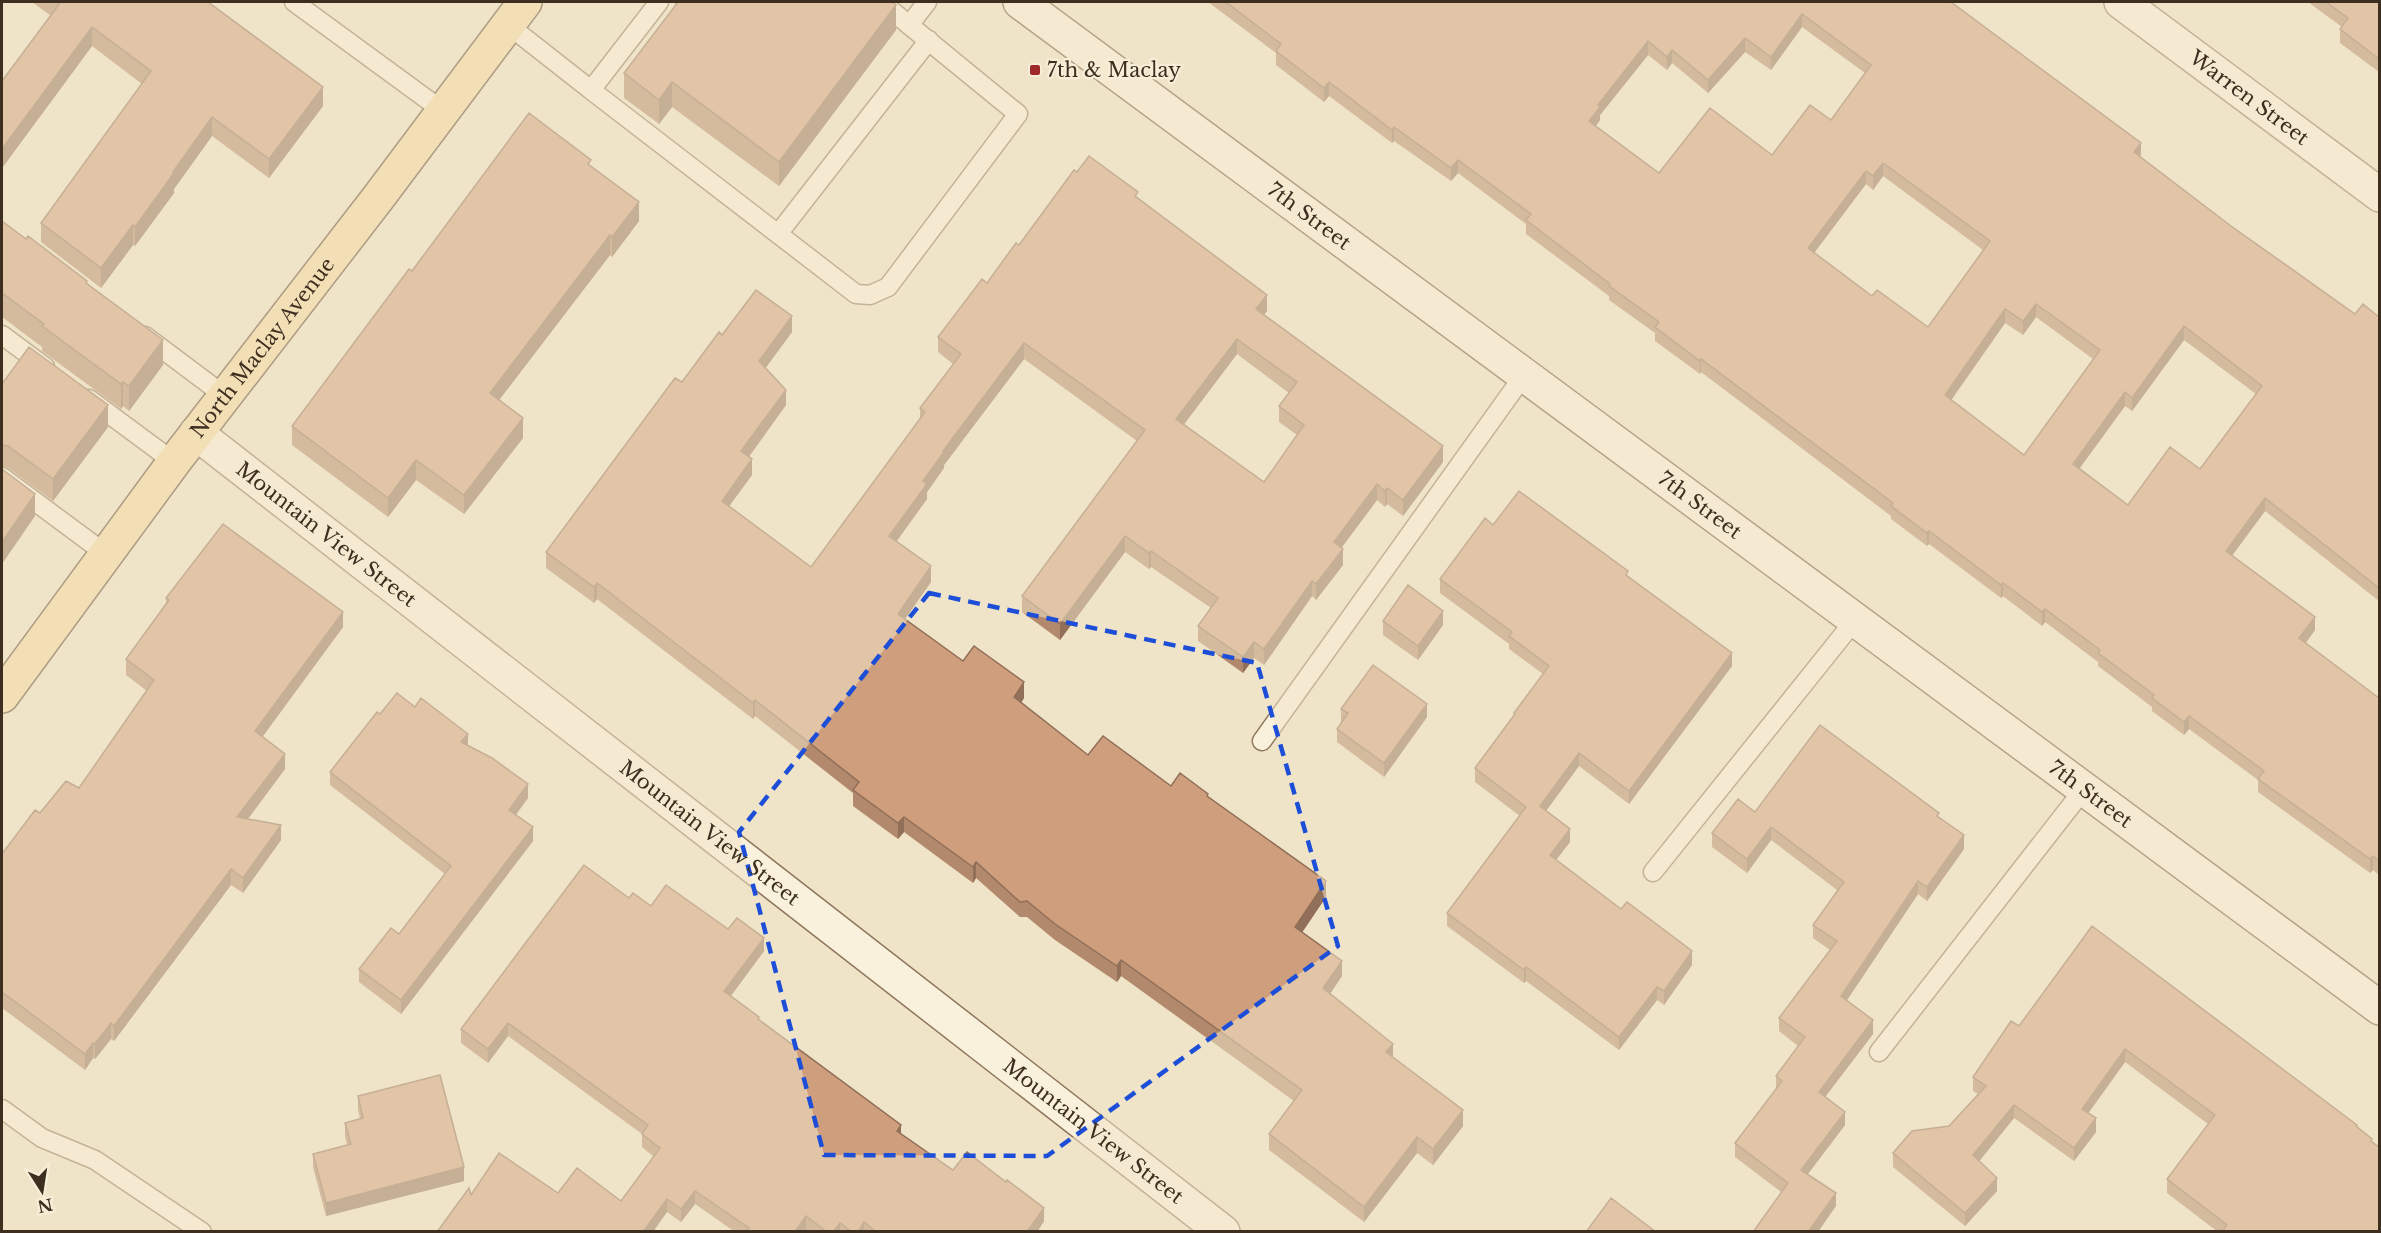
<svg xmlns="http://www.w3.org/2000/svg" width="2381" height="1233" viewBox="0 0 2381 1233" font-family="'Libre Baskerville',serif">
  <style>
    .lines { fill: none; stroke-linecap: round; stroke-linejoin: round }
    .lane-casing { stroke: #8d765c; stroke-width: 21 }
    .street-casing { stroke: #8d765c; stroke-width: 36 }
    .secondary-casing { stroke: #6f573f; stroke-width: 36 }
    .primary-casing { stroke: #5b4430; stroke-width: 36 }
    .lane { stroke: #faf1dc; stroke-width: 18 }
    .street { stroke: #faf1dc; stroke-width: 33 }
    .secondary { stroke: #faf1dc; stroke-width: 33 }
    .primary { stroke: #f3d9a0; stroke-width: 33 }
    .wall { fill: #b2896c; fill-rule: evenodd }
    .shaded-wall { fill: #916f58 }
    .building { fill: #cf9f7d; stroke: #916f58; stroke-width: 1.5; fill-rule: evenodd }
    .marked { fill: none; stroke: #1d4ed8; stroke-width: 4.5; stroke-dasharray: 12 8; stroke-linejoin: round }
    .poi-dot { fill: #9e2a2b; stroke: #f7eed8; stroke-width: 2 }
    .labels { text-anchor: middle; stroke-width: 4.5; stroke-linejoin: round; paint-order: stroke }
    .poi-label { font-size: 20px; fill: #3d2e20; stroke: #f7eed8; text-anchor: start }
    .street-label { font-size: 20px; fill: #3d2e20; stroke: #f7eed8 }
  </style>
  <rect width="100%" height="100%" fill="#f0e4c8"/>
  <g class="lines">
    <defs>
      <path id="lane" d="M294 2 443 111
        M507 24 591 90 659 2
        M910 24 927 2
        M591 90 856 294 870 295 888 287 1018 114 881 2
        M778 234 929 40
        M2 335 45 367
        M145 336 225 396
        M89 399 174 462
        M2 477 106 554
        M1262 741 1524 375
        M1653 872 1855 620
        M1879 1052 2084 789
        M2 1109 42 1138 95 1160 202 1232"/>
      <g id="street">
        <path id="s1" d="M2121 2 2380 195"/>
        <path id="s2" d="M196 433 1223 1232"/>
      </g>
      <g id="secondary">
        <path id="s3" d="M1020 2 2380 1008"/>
      </g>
      <g id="primary">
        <path id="s4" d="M2 696 174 462 378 198 525 2"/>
      </g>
    </defs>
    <!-- lane casing -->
    <use href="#lane" class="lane-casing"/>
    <!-- street casing -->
    <use href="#street" class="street-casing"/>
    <!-- secondary casing -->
    <use href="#secondary" class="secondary-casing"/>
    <!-- primary casing -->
    <use href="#primary" class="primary-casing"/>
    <!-- lane -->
    <use href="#lane" class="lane"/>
    <!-- street -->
    <use href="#street" class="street"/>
    <!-- secondary -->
    <use href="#secondary" class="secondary"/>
    <!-- primary -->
    <use href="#primary" class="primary"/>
  </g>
  <!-- wall -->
  <path class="wall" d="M32 2H208L323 106 269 178 212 136 174 189V193L135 246 133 245 101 288 41 242V223L142 84 92 46 2 168V81L51 16Z
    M675 2H892L896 30 779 186 672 107 659 124 624 98V73L675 6Z
    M1208 2H1951L2141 157 2231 226 2355 314 2379 317V601L2265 511 2232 555 2315 630 2306 643 2379 698V875L2373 870 2370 873 2258 792V780L2189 729 2184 735 2152 711V707L2098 666V662L2045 622 2042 626 2003 596 2001 598 1929 544 1927 546 1891 519V516L1701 372 1700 374 1655 341V333L1609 300V296L1526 234V224L1458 173 1451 181 1394 141 1392 143 1329 96 1324 102 1276 65V53ZM1802 27 1865 73 1831 120 1772 155 1659 173 1596 126 1600 120V115L1648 55 1667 70 1672 63 1708 93 1745 52 1771 70ZM1883 176 1983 250 1928 327 1872 296 1814 253 1866 184 1873 190ZM2036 317 2093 359 2024 455 1951 400 2005 323 2023 335ZM2184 340 2256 394 2200 469 2128 505 2080 468 2125 406 2132 411Z
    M2308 2H2379V72L2340 43V29L2342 27Z
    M591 166 639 221 612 257 610 255 499 400 523 438 464 514 416 480 388 517 292 445V426L412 271Z
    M1077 172 1138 198 1267 311 1264 315 1443 462 1403 516 1387 504 1385 507 1377 500 1341 548 1343 565 1316 600 1312 596 1264 665 1254 658 1243 673 1198 641V626L1211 608 1151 567 1149 569 1125 552 1060 640 1022 612V596L1137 441 1024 359 944 465V468L927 492V499L896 541 931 582 905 619 963 661 1024 698 1021 703 1088 755 1171 786 1208 796 1326 897 1302 932 1342 976 1330 994 1393 1057 1463 1126 1433 1165 1417 1153 1364 1222 1269 1150V1134L1294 1101 1121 976 1117 982 1055 940 1027 917H1020L976 878 973 883 904 832 898 839 853 806V793L755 716 753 719 597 599 594 603 546 568V552L682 382 722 335 792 332 765 368 786 405 749 457 752 475 729 506 811 567 920 419V408L953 364 938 352V337L987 283 1019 245ZM1237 354 1289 393 1279 406V422L1297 435 1264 482 1184 424Z
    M2 221 87 284 163 365 129 411 123 406 121 409 42 351V347L2 317Z
    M2 384 108 427 53 501 8 468 2 467Z
    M1493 525 1628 576 1732 666 1629 804 1579 766 1546 811 1570 842 1556 860 1692 965 1664 1005 1657 1000 1619 1050 1526 981 1524 983 1447 926V913L1520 816 1475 782V768L1514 716V713L1543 674 1509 649V644L1440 593V579Z
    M166 598 343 627 262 737 285 769 248 819 281 840 243 893 231 885 114 1041 111 1039 95 1059 93 1058 85 1070 2 1008V854L40 813 79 788 147 691 126 675V659L166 603Z
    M1383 621 1443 625 1418 660 1383 635Z
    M415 707 468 745 528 798 516 815 533 841 401 1014 359 982V969L399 934 445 874 330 785V772L380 714Z
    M1341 709 1427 717 1384 777 1337 742V729L1341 722Z
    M1755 812 1939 817 1964 849 1927 901 1918 894 1847 1000 1873 1034 1825 1097 1845 1125 1808 1174 1836 1206 1781 1192 1735 1157V1143L1776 1089V1076L1798 1046 1779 1031V1018L1830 950 1813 938V925L1837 890 1771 840 1747 873 1712 847V833Z
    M629 898 728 929 764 951 731 996 759 1020 901 1134 953 1170 1044 1221 1037 1232H809L806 1230 805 1232H735L695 1204 681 1222 667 1212 471 1195 558 1193 621 1201 654 1157 642 1147V1134L508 1036 488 1063 461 1043V1029Z
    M2092 926 2357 1128 2372 1142 2379 1232H2218L2167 1193V1179L2208 1124 2125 1062 2088 1113 2096 1132 2074 1161 2014 1118 1979 1161 1997 1191 1965 1226 1893 1167V1153L1949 1126 1978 1094 1973 1091V1077L2019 1026Z
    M358 1096 464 1181 326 1216 313 1167V1154L347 1145 345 1136V1123L360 1119 358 1110Z"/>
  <!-- shaded-wall -->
  <path class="shaded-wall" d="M896 5V30L779 186V162Z
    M1802 14V27L1771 70V57Z
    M92 27V46L2 168V149Z
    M1745 38V52L1708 93V80Z
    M1648 41V55L1600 115V120L1589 135V121L1598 105Z
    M1672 50V63L1667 70V57Z
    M672 82V107L659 124V100Z
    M1329 82V96L1324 102V88Z
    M323 87V106L269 178V159Z
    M212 117V136L174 189V193L135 246V227Z
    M1394 127V141L1392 143V130Z
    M2141 143V156L2134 152Z
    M1458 160V173L1451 181V168Z
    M1883 163V176L1873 190V176Z
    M1866 171V184L1808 261V248Z
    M639 202V221L612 257V237Z
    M133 225V245L101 288V268Z
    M610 235V255L490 412V393Z
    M1267 295V311L1256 325V309Z
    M2036 304V317L2023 335V321Z
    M2005 309V323L1945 409V395Z
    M792 316V332L759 377V361Z
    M2184 326V340L2132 411V398Z
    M1237 339V354L1176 435V419Z
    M163 340V365L129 411V386Z
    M1024 343V359L944 465V468L927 492V499L889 552V536L923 481 943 451Z
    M1701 359V372L1700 374V361Z
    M123 382V406L121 409V384Z
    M786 390V405L741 467V451Z
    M2125 392V406L2073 477V464Z
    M108 405V427L53 501V479Z
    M523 418V438L464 514V495Z
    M1443 446V462L1403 516V500Z
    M752 459V475L722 516V501Z
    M416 460V480L388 517V498Z
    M1377 484V500L1334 558V542Z
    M1387 488V504L1385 507V491Z
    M35 494V516L2 564V542Z
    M2265 498V511L2226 564V551Z
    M1929 531V544L1927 546V533Z
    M1125 536V552L1060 640V624Z
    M1343 549V565L1316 600V584Z
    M1151 551V567L1149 569V553Z
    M931 566V582L898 629V614Z
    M1312 581V596L1264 665V649Z
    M597 583V599L594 603V587Z
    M2003 583V596L2001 598V585Z
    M2045 609V622L2042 626V612Z
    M1443 611V625L1418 660V646Z
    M343 612V627L255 747V731Z
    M2315 617V630L2299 651V638Z
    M1254 642V658L1243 673V657Z
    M1732 653V666L1629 804V791Z
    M1024 682V698L1014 713V697Z
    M755 700V716L753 719V703Z
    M1427 704V717L1384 777V763Z
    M2189 716V729L2184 735V722Z
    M468 734V747L461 742Z
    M1579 753V766L1540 819V806Z
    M285 754V769L237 833V817Z
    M528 784V798L509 823V810Z
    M904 817V832L898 839V823Z
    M281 825V840L243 893V878Z
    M533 827V841L401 1014V1000Z
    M1771 827V840L1747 873V859Z
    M1570 829V842L1550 868V855Z
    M1964 835V849L1927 901V887Z
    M2373 856V870L2370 873V859Z
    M976 862V878L973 883V867Z
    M231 869V885L114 1041V1026Z
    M1326 881V897L1295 943V927Z
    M1918 881V894L1841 1009V996Z
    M764 938V951L724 1005V991Z
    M1692 951V965L1664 1005V991Z
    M1121 960V976L1117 982V966Z
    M1342 961V976L1323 1004V988Z
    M1526 967V981L1524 983V970Z
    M1657 987V1000L1619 1050V1037Z
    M1873 1020V1034L1819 1105V1092Z
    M111 1023V1039L95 1059V1044Z
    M508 1023V1036L488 1063V1049Z
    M93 1043V1058L85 1070V1054Z
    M1393 1044V1060L1386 1052Z
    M2125 1049V1062L2082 1122V1109Z
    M2014 1105V1118L1973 1169V1155Z
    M1463 1110V1126L1433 1165V1149Z
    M1845 1112V1125L1801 1183V1170Z
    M2096 1118V1132L2074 1161V1148Z
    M901 1125V1138L897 1131Z
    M1417 1137V1153L1364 1222V1207Z
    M464 1167V1181L326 1216V1203Z
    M1997 1178V1191L1965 1226V1213Z
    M695 1191V1204L681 1222V1209Z
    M1836 1193V1206L1818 1232H1808Z
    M667 1199V1212L653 1232H643Z
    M1044 1208V1221L1037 1232H1027Z
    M806 1216V1230L805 1232H795Z
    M864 1222V1232H858Z
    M840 1223V1232H833Z"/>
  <!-- building -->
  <path class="building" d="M58 2H208L323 87 269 159 212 117 173 172 174 173 135 227 133 225 101 268 41 223 151 71 92 27 2 149V81L60 3Z
    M678 2H892L896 5 779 162 672 82 659 100 624 73Z
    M1226 2H1951L2141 143 2134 152 2231 226 2355 314 2363 304 2379 317V588L2265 498 2226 551 2315 617 2299 638 2379 698V861L2373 856 2370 859 2258 779 2264 771 2189 716 2184 722 2152 698 2154 695 2098 653 2100 650 2045 609 2042 612 2003 583 2001 585 1929 531 1927 533 1891 506 1893 503 1701 359 1700 361 1655 327 1659 322 1609 286 1610 284 1526 220 1531 214 1458 160 1451 168 1394 127 1392 130 1329 82 1324 88 1276 51 1281 44ZM1802 14 1871 65 1831 120 1810 105 1772 155 1710 108 1659 173 1589 121 1600 107 1598 105 1648 41 1667 57 1672 50 1708 80 1745 38 1771 57ZM1883 163 1990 241 1928 327 1877 290 1872 296 1808 248 1866 171 1873 176ZM2036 304 2100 350 2024 455 1945 395 2005 309 2023 321ZM2184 326 2262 386 2200 469 2170 447 2128 505 2073 464 2125 392 2132 398Z
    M2326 2H2379V59L2340 29 2348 18Z
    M529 113 591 160 588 164 639 202 612 237 610 235 490 393 523 418 464 495 416 460 388 498 292 426 409 269 412 271Z
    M1089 156 1138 192 1135 196 1267 295 1256 309 1443 446 1403 500 1387 488 1385 491 1377 484 1334 542 1343 549 1316 584 1312 581 1264 649 1254 642 1243 657 1198 626 1218 598 1151 551 1149 553 1125 536 1060 624 1022 596 1145 430 1024 343 943 451 944 452 923 481 927 484 889 536 931 566 898 614 963 661 974 646 1024 682 1014 697 1088 755 1103 736 1171 786 1180 773 1208 794 1207 796 1326 881 1295 927 1342 961 1323 988 1393 1044 1386 1052 1463 1110 1433 1149 1417 1137 1364 1207 1269 1134 1302 1090 1121 960 1117 966 1055 924 1027 901 1020 902 976 862 973 867 904 817 898 823 853 790 859 782 755 700 753 703 597 583 594 587 546 552 675 378 682 382 719 332 722 335 756 290 792 316 759 361 786 390 741 451 752 459 722 501 811 567 925 412 920 408 961 354 938 337 982 279 987 283 1016 243 1019 245 1074 170 1077 172ZM1237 339 1297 382 1279 406 1304 425 1264 482 1176 419Z
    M2 221 26 239 28 236 87 281 86 283 163 340 129 386 123 382 121 384 42 326 44 324 2 293Z
    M29 347 108 405 53 479 8 446 2 445V384Z
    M2 469 35 494 2 542Z
    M1519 491 1628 571 1626 575 1732 653 1629 791 1579 753 1540 806 1570 829 1550 855 1621 909 1627 902 1692 951 1664 991 1657 987 1619 1037 1526 967 1524 970 1447 913 1526 807 1475 768 1515 714 1514 713 1549 666 1509 636 1512 632 1440 579 1485 518 1493 525Z
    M223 524 343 612 255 731 285 754 237 817 281 825 243 878 231 869 114 1026 111 1023 95 1044 93 1043 85 1054 2 992V854L35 810 40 813 66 781 79 788 154 680 126 659 169 600 166 598Z
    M1408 585 1443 611 1418 646 1383 621Z
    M1373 665 1427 704 1384 763 1337 729 1348 713 1341 709Z
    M397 693 415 707 421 698 468 734 461 742 492 758 528 784 509 810 533 827 401 1000 359 969 391 928 399 934 451 866 330 772 377 712 380 714Z
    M1820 725 1939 813 1937 816 1964 835 1927 887 1918 881 1841 996 1873 1020 1819 1092 1845 1112 1801 1170 1836 1193 1808 1232H1753L1788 1183 1735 1143 1782 1081 1776 1076 1805 1037 1779 1018 1837 941 1813 925 1844 882 1771 827 1747 859 1712 833 1738 799 1755 812Z
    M584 865 629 898 633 893 651 906 666 885 728 929 737 918 764 938 724 991 759 1017 758 1019 901 1125 897 1131 953 1170 967 1152 1006 1182 1007 1180 1044 1208 1027 1232H876L864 1222 858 1232H852L840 1223 833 1232H827L806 1216 795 1232H746L749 1228 695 1191 681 1209 667 1199 643 1232H437L469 1188 471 1195 499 1153 558 1193 577 1168 621 1201 660 1148 642 1134 648 1125 508 1023 488 1049 461 1029Z
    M2092 926 2357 1125 2356 1126 2372 1139 2371 1141 2379 1147V1232H2338L2337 1231 2336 1232H2222L2227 1225 2167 1179 2215 1115 2125 1049 2082 1109 2096 1118 2074 1148 2014 1105 1973 1155 1997 1178 1965 1213 1893 1153 1912 1131 1949 1126 1986 1086 1973 1077 2011 1021 2019 1026Z
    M440 1075 464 1167 326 1203 313 1154 351 1144 345 1123 363 1118 358 1096Z
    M1611 1198 1656 1232H1586Z"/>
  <!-- marked area -->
  <path d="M0 0H2381V1233H0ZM929 593 1257 663 1338 946 1047 1156 824 1155 739 832Z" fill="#f0e4c8" fill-opacity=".55" fill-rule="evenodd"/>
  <path class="marked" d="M929 593 1257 663 1338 946 1047 1156 824 1155 739 832Z"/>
  <!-- markers -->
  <rect class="poi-dot" x="1029" y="64" width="12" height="12" rx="3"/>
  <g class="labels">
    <!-- poi labels -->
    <g class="poi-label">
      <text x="1047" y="77">7th &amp; Maclay</text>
    </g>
    <!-- street labels -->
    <g class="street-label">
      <text dy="7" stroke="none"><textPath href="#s1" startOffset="160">Warren Street</textPath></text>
      <text dy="7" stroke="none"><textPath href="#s3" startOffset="360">7th Street</textPath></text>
      <text dy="7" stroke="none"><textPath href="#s4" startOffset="435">North Maclay Avenue</textPath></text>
      <text dy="7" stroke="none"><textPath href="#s3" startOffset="846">7th Street</textPath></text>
      <text dy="7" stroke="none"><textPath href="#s2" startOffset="165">Mountain View Street</textPath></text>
      <text dy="7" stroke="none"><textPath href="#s3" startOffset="1332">7th Street</textPath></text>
      <text dy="7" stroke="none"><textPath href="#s2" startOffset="651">Mountain View Street</textPath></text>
      <text dy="7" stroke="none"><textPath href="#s2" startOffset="1137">Mountain View Street</textPath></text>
    </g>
  </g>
  <!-- border -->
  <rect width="2381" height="1233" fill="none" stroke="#3d2e20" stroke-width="6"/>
  <!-- north arrow -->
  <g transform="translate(42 1191) rotate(168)" stroke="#f7eed8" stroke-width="4.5" paint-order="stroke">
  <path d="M0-4.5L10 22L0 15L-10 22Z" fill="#3d2e20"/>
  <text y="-9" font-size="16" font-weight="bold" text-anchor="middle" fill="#3d2e20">N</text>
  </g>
</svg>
